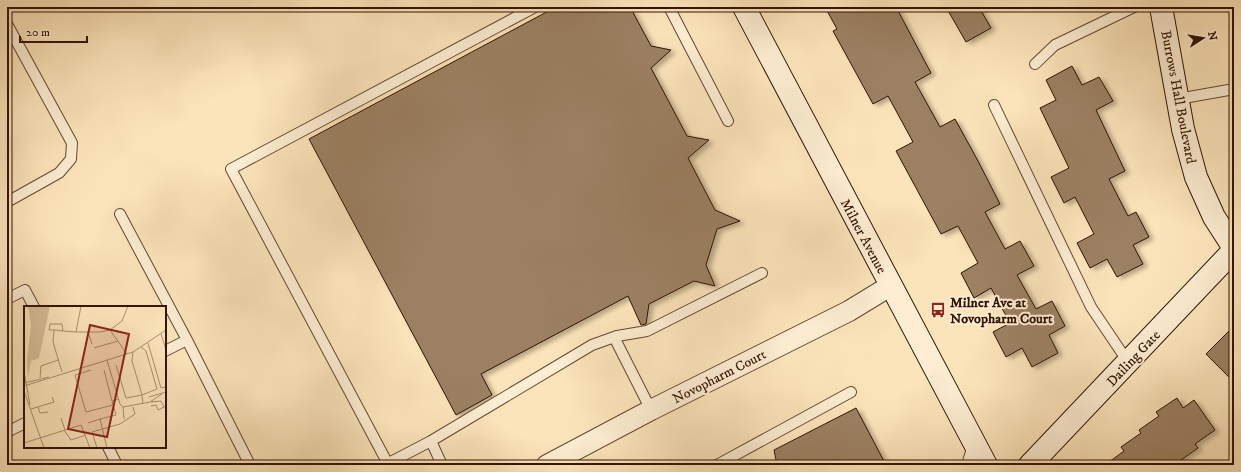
<svg xmlns="http://www.w3.org/2000/svg" width="1241" height="472" viewBox="0 0 1241 472" font-family="'IM FELL DW Pica',serif">
  <style>
    .building { fill: #9b8062; stroke: #311302; filter: url(#shadow) }
    .lines { fill: none; stroke-linecap: round; stroke-linejoin: round }
    .lane-casing { stroke: #644730; stroke-width: 12 }
    .street-casing { stroke: #644730; stroke-width: 22 }
    .secondary-casing { stroke: #311302; stroke-width: 24 }
    .lane { stroke: #fdedd2; stroke-width: 10 }
    .street { stroke: #fdedd2; stroke-width: 20 }
    .secondary { stroke: #fdedd2; stroke-width: 22 }
    .labels { text-anchor: middle; stroke-width: 4; stroke-linejoin: round; paint-order: stroke }
    .street-label { font-size: 14px; fill: #311302; stroke: #fdedd2 }
    .poi-label { font-size: 14px; font-weight: bold; fill: #311302; stroke: #fdedd2; text-anchor: start }
    .inset-road { fill: none; stroke: #ab9070; stroke-width: 1 }
    .view { fill: #8f2418; fill-opacity: 0.15; stroke: #8f2418; stroke-width: 2 }
    .inset-edge { fill: none; stroke: #311302; stroke-width: 2 }
  </style>
  <defs>
    <filter id="shadow"><feDropShadow dx="4.5" dy="2.5" stdDeviation="2" flood-color="#0004"/></filter>
  </defs>
  <rect width="100%" height="100%" fill="#fce4ba"/>
  <filter id="stains"><feTurbulence type="fractalNoise" baseFrequency=".005" numOctaves="4"/><feColorMatrix values="0 0 0 0 .2 0 0 0 0 .09 0 0 0 0 .02 0 0 0 .5 -.17"/></filter>
  <radialGradient id="worn" r=".72"><stop offset=".6" stop-color="#630" stop-opacity="0"/><stop offset="1" stop-color="#630" stop-opacity=".3"/></radialGradient>
  <!-- building -->
  <path class="building" d="M556 7H630L651 46 671 50 651 68 687 136 709 140 688 158 715 210 740 221 717 229 706 265 715 286 694 281 649 304 646 324 641 325 628 296 481 374 492 395 456 415 309 139Z
    M825 7H896L931 73 915 82 940 127 955 119 978 161 1000 204 985 212 1005 249 1020 241 1034 266 1017 275 1036 309 1052 301 1065 326 1049 335 1058 353 1032 367 1022 348 1006 357 993 332 1010 323 991 288 974 298 961 273 978 263 958 226 941 234 896 151 913 142 888 96 873 104 833 31 837 29Z
    M946 7H979L991 28 966 42Z
    M1072 66 1082 85 1099 77 1113 101 1096 110 1125 171 1109 179 1128 216 1136 212 1149 237 1133 245 1143 264 1117 277 1107 259 1090 268 1077 243 1094 234 1075 197 1064 203 1051 177 1069 168 1040 108 1056 100 1046 80Z
    M1234 326V382L1206 354Z
    M1177 398 1183 408 1194 400 1215 430 1195 444 1198 448 1174 465H1105L1124 451 1121 447 1141 433 1139 430 1159 416 1156 412Z
    M856 408 886 465H777L774 450Z"/>
  <g class="lines">
    <defs>
      <path id="lane" d="M669 7 728 121
        M7 24 72 143 71 159 59 173 7 202
        M1035 64 1055 45 1134 7
        M1178 99 1234 89
        M994 105 1091 307 1128 362
        M120 214 187 340
        M7 299 25 290 34 307
        M614 337 651 410
        M165 351 187 340 250 465
        M7 432 25 423
        M431 441 592 345 617 336 647 331 762 273
        M108 447 117 465
        M388 464 231 169 535 7
        M385 465 431 441 442 465
        M717 465 851 392
        M967 465 973 445"/>
      <path id="street" d="M547 465 651 410 849 311 890 286"/>
      <path id="secondary" d="M744 7 986 465
        M1161 7 1183 129 1196 177 1214 217 1234 248
        M1030 465 1234 250"/>
    </defs>
    <!-- lane casing -->
    <use href="#lane" class="lane-casing"/>
    <!-- street casing -->
    <use href="#street" class="street-casing"/>
    <!-- secondary casing -->
    <use href="#secondary" class="secondary-casing"/>
    <!-- lane -->
    <use href="#lane" class="lane"/>
    <!-- street -->
    <use href="#street" class="street"/>
    <!-- secondary -->
    <use href="#secondary" class="secondary"/>
  </g>
  <!-- icons -->
  <defs>
    <symbol id="bus-bare" viewBox="-9 -9 18 18"><path d="M-5-6H5V4H4V6H2V4H-2V6H-4V4H-5ZM-3.5-4V0h7V-4ZM-3.5 1.2v1.5H-2V1.2ZM2 1.2v1.5H3.5V1.2Z" fill="#8f2418" stroke="#fdedd2" stroke-width="2.5" paint-order="stroke"/></symbol>
  </defs>
  <g fill-rule="evenodd">
    <use href="#bus-bare" x="927" y="299" width="22" height="22"/>
  </g>
  <g class="labels">
    <!-- street labels -->
    <g class="street-label">
      <text transform="translate(1179 97) rotate(79)" y="5">Burrows Hall Boulevard</text>
      <text transform="translate(864 236) rotate(62)" y="5">Milner Avenue</text>
      <text transform="translate(1133 358) rotate(-47)" y="5">Dailing Gate</text>
      <text transform="translate(719 376) rotate(-27)" y="5">Novopharm Court</text>
    </g>
    <!-- poi labels -->
    <g class="poi-label">
      <text x="950" y="307">Milner Ave at<tspan x="950" dy="16">Novopharm Court</tspan></text>
    </g>
  </g>
  <!-- overview -->
  <g transform="translate(24 306)">
    <rect width="142" height="142" fill="#fce4ba"/>
    <path d="M4 0H26L15 52 7 55 4 71 3 53 7 20Z" fill="#d9c09b"/>
    <path class="inset-road" d="M0 1V41M30 24 29 36 38 66M86 24 103 48M39 25 38 18H26L25 24H32L39 25 52 26H76L86 24 98 15 104 0M52 26 57 0M64 26 68 38M137 28 142 44M124 37 137 82 142 81M117 41 122 45 133 83 118 89 119 98M70 42 94 35M83 54 96 98 99 101 126 96 138 88M92 59 102 92 118 89 108 55 109 46M67 64 51 69 62 106 89 99M80 64 88 95M0 65 6 99M16 72 17 60 34 54M0 77 25 71M0 80 109 46 142 24M0 85 20 142M125 91 142 86M127 96 137 95 140 101M127 100 132 99 134 104 142 100M14 101 16 107 24 106M99 101 100 113M7 103 30 96 28 91M37 112 41 124M64 117 76 113M40 124 47 134 62 129M0 137 57 119 66 142M73 142 68 126 96 118 111 108 109 101M83 142 76 113 92 109 88 95 95 93"/>
    <path class="view" d="M66 19 105 28 83 131 44 123Z"/>
    <rect width="142" height="142" class="inset-edge"/>
  </g>
  <!-- margin -->
  <rect width="1241" height="472" fill="none" stroke="#fce4ba" stroke-width="24"/>
  <rect x="8" y="8" width="1225" height="456" fill="none" stroke="#311302" stroke-width="2"/>
  <rect x="12" y="12" width="1217" height="448" fill="none" stroke="#311302"/>
  <!-- north arrow -->
  <g transform="translate(1203 38) rotate(78)" stroke="#fdedd2" stroke-width="3" paint-order="stroke">
  <path d="M0-3L7 15L0 10L-7 15Z" fill="#311302"/>
  <text y="-6" font-size="11" font-weight="bold" text-anchor="middle" fill="#311302">N</text>
  </g>
  <!-- scale -->
  <path d="M20 36v6h67v-6" fill="none" stroke="#311302" stroke-width="2"/>
  <text x="26" y="36" font-size="12" fill="#311302" stroke="#fdedd2" stroke-width="3" paint-order="stroke">20 m</text>
  <rect width="100%" height="100%" filter="url(#stains)"/>
  <rect width="100%" height="100%" fill="url(#worn)"/>
</svg>
